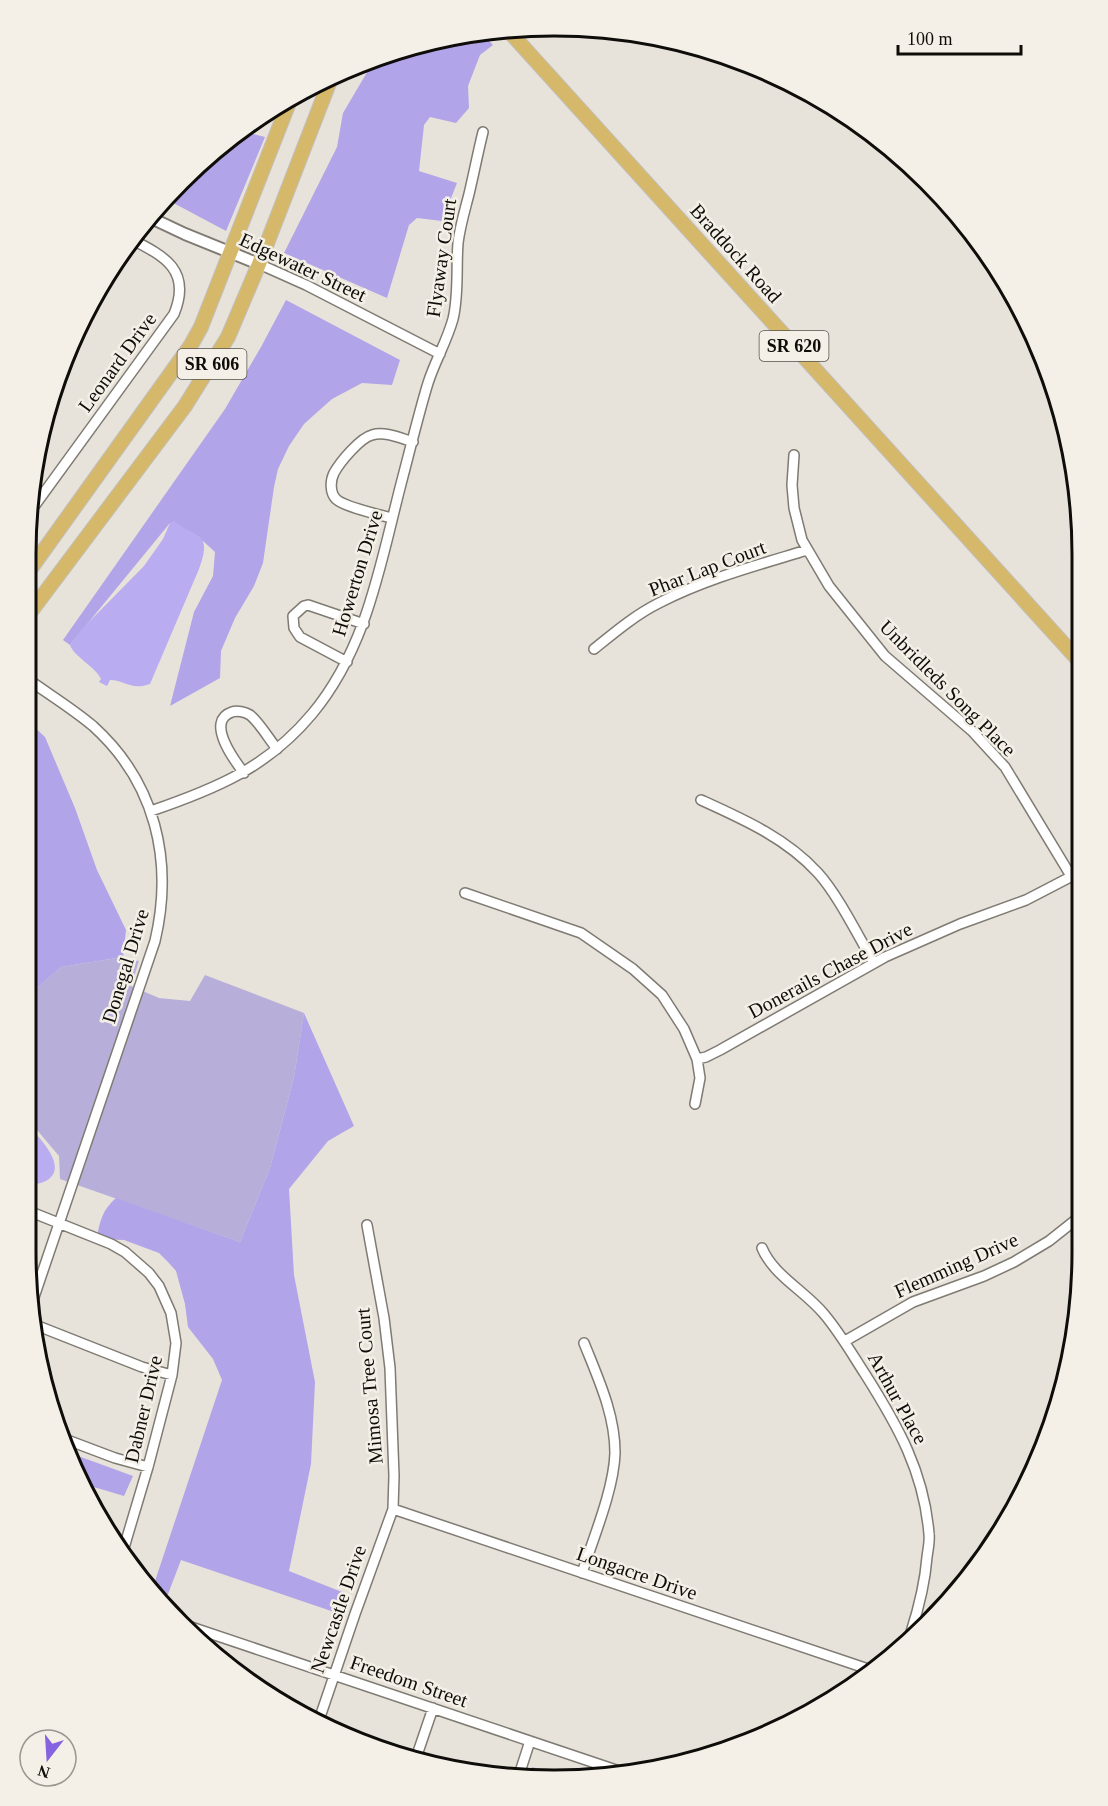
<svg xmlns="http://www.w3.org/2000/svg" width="1108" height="1806" viewBox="0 0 1108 1806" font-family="Georgia,serif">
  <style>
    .green { fill: #b7afda }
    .forest { fill: #b2a4e8 }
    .water { fill: #baacf0 }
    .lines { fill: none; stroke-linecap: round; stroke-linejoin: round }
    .minor-casing { stroke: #7f7b73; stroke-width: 12 }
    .tertiary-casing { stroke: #7f7b73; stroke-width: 14 }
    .primary-casing { stroke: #c1c0bf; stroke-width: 16 }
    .minor { stroke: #fff; stroke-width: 9 }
    .tertiary { stroke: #fff; stroke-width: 10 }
    .primary { stroke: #d6b86a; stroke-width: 14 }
    .labels { text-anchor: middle; stroke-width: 5; stroke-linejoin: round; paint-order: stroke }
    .shield { fill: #f5f0e7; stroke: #54514c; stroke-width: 1.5 }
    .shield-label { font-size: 18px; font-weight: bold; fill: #0f0d0a }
    .street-label { font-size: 20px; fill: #0f0d0a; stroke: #f5f0e7 }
    .rim { fill: none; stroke: #0f0d0a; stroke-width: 3 }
  </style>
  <rect width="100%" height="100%" fill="#e8e3da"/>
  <!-- green -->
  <path class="green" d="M123 957 139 961 131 986 159 998 190 1001 205 975 304 1013 294 1077 270 1168 240 1242 60 1179 59 1156 26 1117 27 997 61 967Z
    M532 1767 560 1774 558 1780H554L529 1776Z"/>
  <!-- forest -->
  <path class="forest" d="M480 31 493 45 480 55 468 86 469 108 456 123 430 117 424 125 419 171 457 183 442 221 417 218 409 225 387 298 284 253 337 147 343 113 376 57 394 51 404 55 411 47Z
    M241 131 265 137 226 231 166 199 205 157 209 154 214 155 221 146Z
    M286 300 400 360 392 385 362 383 332 399 304 424 289 446 278 469 274 487 263 563 254 586 235 618 221 651 220 678 170 706 194 612 213 576 215 552 203 541 170 523 70 645 63 640 225 409 261 347Z
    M29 722 45 737 75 808 97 870 126 930 123 957 61 967 27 997Z
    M304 1013 354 1126 328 1141 289 1189 294 1275 315 1382 311 1464 289 1571 347 1594 340 1614 181 1560 165 1602 152 1590 222 1380 213 1359 188 1327 185 1304 176 1271 168 1262 159 1253 124 1240 97 1239C99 1222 103 1209 116 1198L240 1242 270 1168 294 1077Z
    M70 1453 133 1476 124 1496 87 1485Z"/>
  <!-- water -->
  <path class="water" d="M174 521C196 539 213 530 199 569L150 684C131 691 125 680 110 680L107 686 99 682 101 679C95 666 74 657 70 645L82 629 144 566 163 539 170 523Z
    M26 1122C36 1135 68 1164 49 1179 42 1184 34 1185 26 1183Z"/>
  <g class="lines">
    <defs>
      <path id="minor" d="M259 264 306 285 440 354
        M794 455 792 485 794 508 802 540 829 586 885 656 972 731 1005 767 1071 876
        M30 512 174 314C192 270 164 256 131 239
        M392 518C380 515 344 507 336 499 330 493 330 481 334 473 340 462 360 438 372 435 385 431 400 438 413 442
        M594 649C615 632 635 615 659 603 705 579 758 565 807 550
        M347 662 300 637 294 628 293 616 304 606 308 605 364 624
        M29 680C50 695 73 709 93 726 155 782 174 860 155 941L33 1300
        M244 773C234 760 205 721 232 712 237 710 245 712 250 715 259 722 269 739 277 749
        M701 800C743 819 786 838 818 873 838 895 858 936 874 963
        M151 811C215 789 267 768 312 714 367 648 380 565 401 484 410 450 418 416 428 383 435 361 447 341 453 319 459 294 456 268 458 243 460 226 465 210 469 194 474 173 478 152 483 132
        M465 893 581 933 633 969 662 995 684 1029 697 1059 700 1078 695 1104
        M697 1059 706 1057 720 1050 885 957 960 924 1026 900 1080 872
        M26 1210 111 1244 125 1252 149 1273 159 1286 171 1313 176 1343 172 1375 148 1467 123 1551
        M762 1248C773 1275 805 1291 824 1314 840 1333 852 1354 865 1374 898 1426 924 1472 929 1534 930 1541 928 1549 927 1557 925 1583 919 1607 911 1632
        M38 1326 142 1367 172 1375
        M845 1341 913 1302 984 1276 1014 1262 1049 1241 1078 1218
        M62 1438 115 1458 148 1467
        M393 1509 871 1670
        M582 1573C593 1539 614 1489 615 1453 615 1414 598 1378 584 1343
        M191 1627 616 1770
        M319 1720 355 1614 393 1509 394 1476 390 1368 384 1318 367 1225
        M416 1758 433 1708
        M519 1775 530 1741"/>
      <path id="tertiary" d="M149 217 185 234 259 264"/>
      <path id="primary" d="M507 29 1081 663
        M29 571 191 345 201 327 292 95
        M29 614 185 406 228 337 259 264 331 78"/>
    </defs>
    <!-- minor casing -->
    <use href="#minor" class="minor-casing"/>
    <!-- tertiary casing -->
    <use href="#tertiary" class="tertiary-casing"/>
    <!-- primary casing -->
    <use href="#primary" class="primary-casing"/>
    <!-- minor -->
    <use href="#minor" class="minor"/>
    <!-- tertiary -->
    <use href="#tertiary" class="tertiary"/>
    <!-- primary -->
    <use href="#primary" class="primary"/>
  </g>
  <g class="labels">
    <!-- shield labels -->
    <g class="shield">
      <rect x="759.5" y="331" width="69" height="30" rx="4.5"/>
      <rect x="177.5" y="349" width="69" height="30" rx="4.5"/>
    </g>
    <g class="shield-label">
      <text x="794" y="352">SR 620</text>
      <text x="212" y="370">SR 606</text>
    </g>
    <!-- street labels -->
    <g class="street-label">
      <text transform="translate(736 253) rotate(48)" y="7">Braddock Road</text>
      <text transform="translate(441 258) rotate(-82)" y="7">Flyaway Court</text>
      <text transform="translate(303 267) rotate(25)" y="7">Edgewater Street</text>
      <text transform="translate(117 362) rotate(-54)" y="7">Leonard Drive</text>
      <text transform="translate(707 568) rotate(-21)" y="7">Phar Lap Court</text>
      <text transform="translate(357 573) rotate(-73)" y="7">Howerton Drive</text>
      <text transform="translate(948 688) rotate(45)" y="7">Unbridleds Song Place</text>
      <text transform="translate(125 966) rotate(-73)" y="7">Donegal Drive</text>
      <text transform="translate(830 970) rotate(-28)" y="7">Donerails Chase Drive</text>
      <text transform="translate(956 1265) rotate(-24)" y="7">Flemming Drive</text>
      <text transform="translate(369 1386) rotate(-95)" y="7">Mimosa Tree Court</text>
      <text transform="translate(898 1398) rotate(61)" y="7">Arthur Place</text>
      <text transform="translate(143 1409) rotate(-77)" y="7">Dabner Drive</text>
      <text transform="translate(637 1573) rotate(19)" y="7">Longacre Drive</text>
      <text transform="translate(338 1609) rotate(-71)" y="7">Newcastle Drive</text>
      <text transform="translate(409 1681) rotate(19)" y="7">Freedom Street</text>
    </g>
  </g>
  <!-- crop -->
  <path d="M0 0H1108V1806H0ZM554 36H554A518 518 0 0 1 1072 554V1252A518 518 0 0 1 554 1770H554A518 518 0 0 1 36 1252V554A518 518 0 0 1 554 36Z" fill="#f5f0e7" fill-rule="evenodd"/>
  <path class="rim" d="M554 36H554A518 518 0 0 1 1072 554V1252A518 518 0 0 1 554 1770H554A518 518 0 0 1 36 1252V554A518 518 0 0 1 554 36Z"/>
  <!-- north arrow -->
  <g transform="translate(48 1758) rotate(197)"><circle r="28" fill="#f5f0e7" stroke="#99958f" stroke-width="1.5"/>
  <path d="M0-4.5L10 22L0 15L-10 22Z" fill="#8764df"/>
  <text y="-9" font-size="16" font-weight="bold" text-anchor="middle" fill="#0f0d0a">N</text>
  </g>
  <!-- scale -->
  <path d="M898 45v9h123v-9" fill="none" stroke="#0f0d0a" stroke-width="3"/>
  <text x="907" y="45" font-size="18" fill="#0f0d0a" stroke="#f5f0e7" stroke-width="4.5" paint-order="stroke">100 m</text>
</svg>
